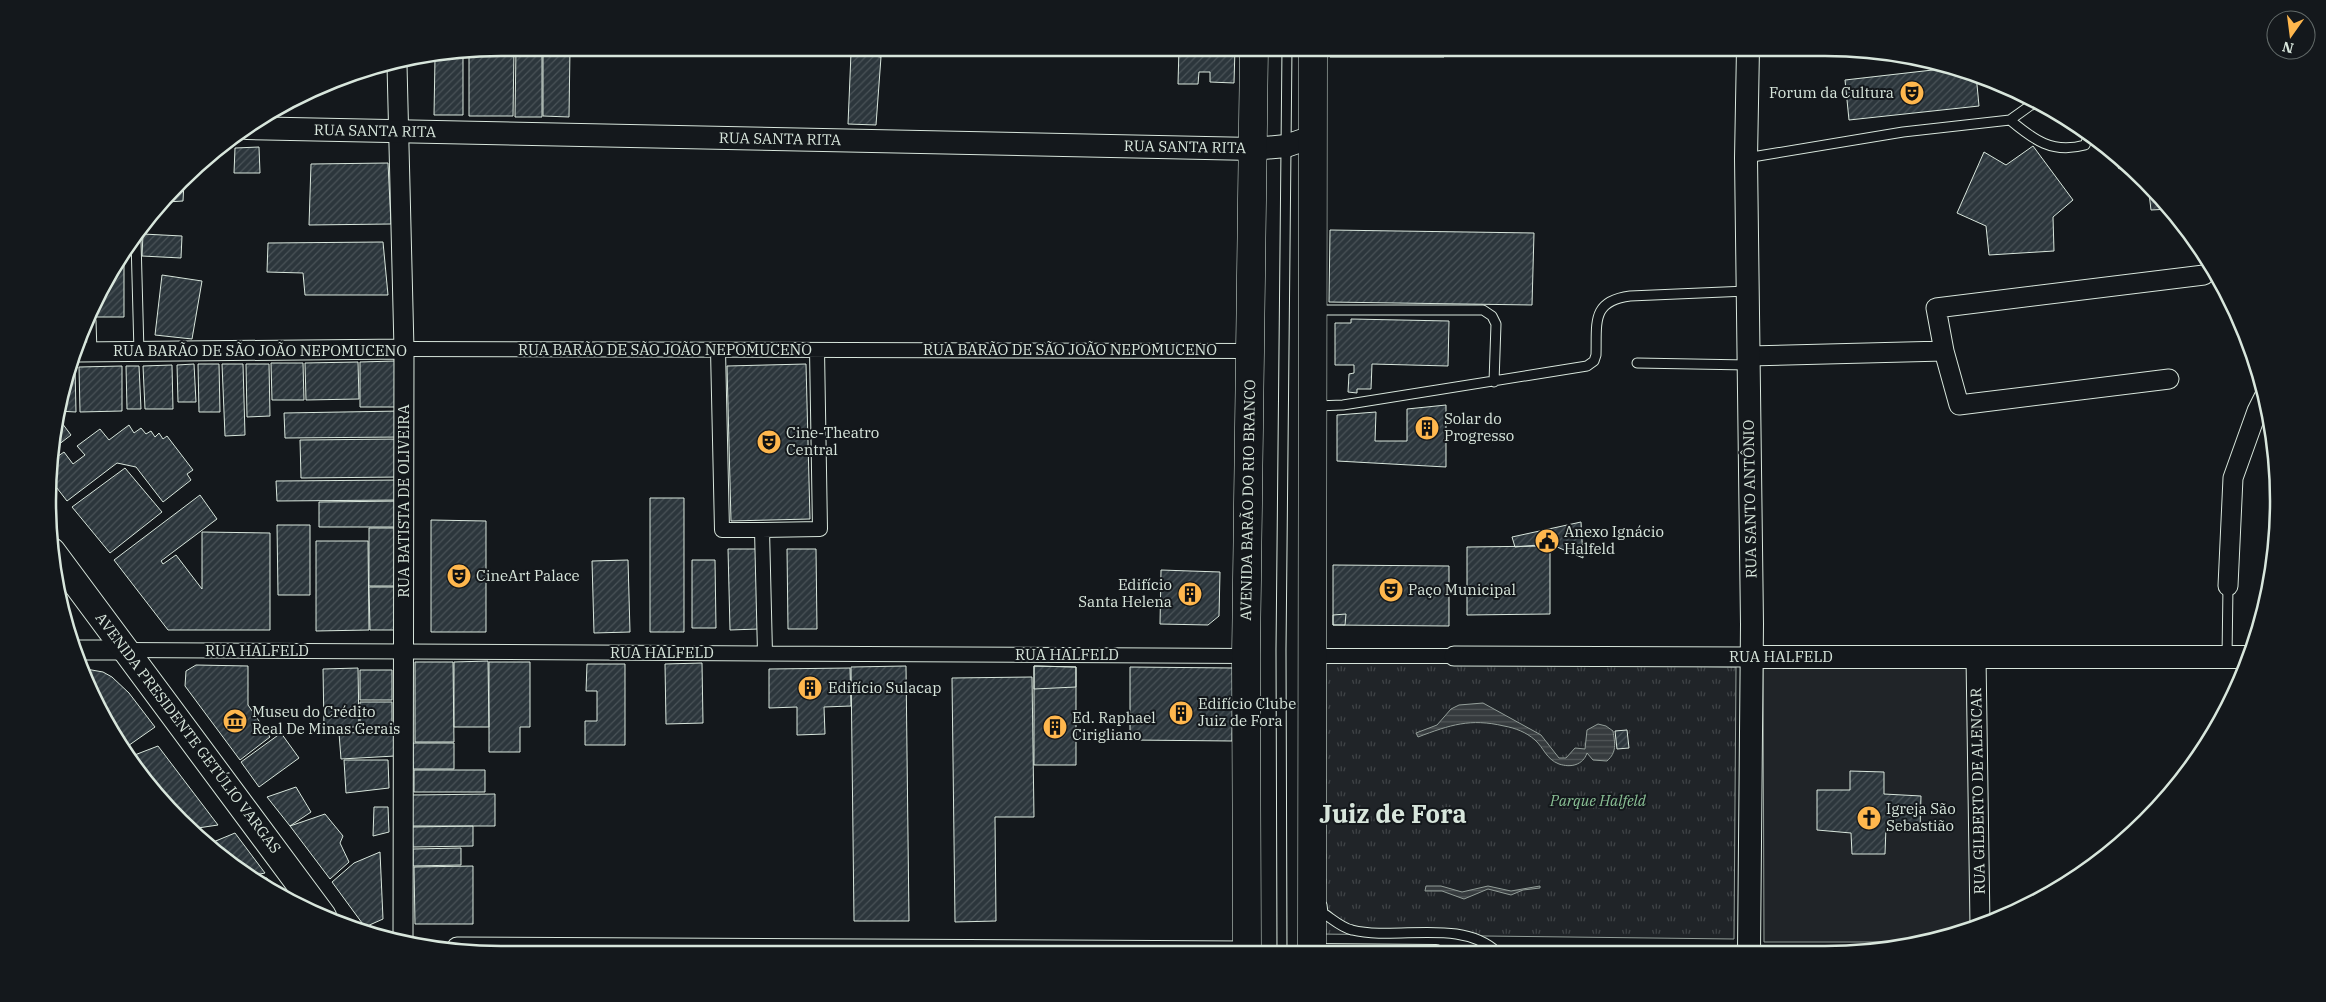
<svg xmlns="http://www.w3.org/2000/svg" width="2326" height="1002" viewBox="0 0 2326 1002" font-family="'IBM Plex Serif',serif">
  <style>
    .green { fill: #202428; stroke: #939e99 }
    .park { fill: url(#park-tufts); stroke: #939e99 }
    .water { fill: url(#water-rules); stroke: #939e99 }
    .building { fill: url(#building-hatch); stroke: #d8e6dc }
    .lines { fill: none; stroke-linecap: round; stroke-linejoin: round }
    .service-casing { stroke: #d8e6dc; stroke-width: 11 }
    .pedestrian-casing { stroke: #d8e6dc; stroke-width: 16 }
    .minor-casing { stroke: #d8e6dc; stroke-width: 21 }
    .tertiary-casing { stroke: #d8e6dc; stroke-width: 24 }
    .secondary-casing { stroke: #d8e6dc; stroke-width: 28 }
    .primary-casing { stroke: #d8e6dc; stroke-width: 29 }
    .service { stroke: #14181c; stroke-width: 9 }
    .pedestrian { stroke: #14181c; stroke-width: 14 }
    .minor { stroke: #14181c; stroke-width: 19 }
    .tertiary { stroke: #14181c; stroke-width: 22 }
    .secondary { stroke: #14181c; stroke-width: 26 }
    .primary { stroke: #14181c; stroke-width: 28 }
    .labels { text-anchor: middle; stroke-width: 4; stroke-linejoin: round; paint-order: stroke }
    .poi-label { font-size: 15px; fill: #d8e6dc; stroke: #14181c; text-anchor: start }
    .street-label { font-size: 15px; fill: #d8e6dc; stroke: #14181c }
    .park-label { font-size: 15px; font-style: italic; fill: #8ac095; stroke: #14181c }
    .town-label { font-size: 25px; font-weight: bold; fill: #d8e6dc; stroke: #14181c }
    .rim { fill: none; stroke: #d8e6dc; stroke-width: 2.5 }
  </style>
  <defs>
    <pattern id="park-tufts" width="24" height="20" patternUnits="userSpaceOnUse" patternTransform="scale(1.25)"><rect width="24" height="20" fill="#202428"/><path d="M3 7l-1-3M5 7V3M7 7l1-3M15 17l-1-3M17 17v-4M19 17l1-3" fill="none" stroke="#404447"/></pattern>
    <pattern id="water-rules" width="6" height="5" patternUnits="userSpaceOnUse" patternTransform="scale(1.25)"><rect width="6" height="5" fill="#363b3e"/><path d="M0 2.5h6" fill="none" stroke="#525759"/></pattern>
    <pattern id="building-hatch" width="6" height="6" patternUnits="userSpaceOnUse" patternTransform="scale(1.25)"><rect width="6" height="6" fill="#2c363c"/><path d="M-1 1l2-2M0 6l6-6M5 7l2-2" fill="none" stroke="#4a5358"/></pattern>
  </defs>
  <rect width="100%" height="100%" fill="#14181c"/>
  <!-- green -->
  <path class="green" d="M1763 662H1972L1973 927 1916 942H1764Z"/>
  <!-- park -->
  <path class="park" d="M1319 662 1736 667 1734 939 1319 934Z"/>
  <!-- water -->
  <path class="water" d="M1483 703 1541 735 1559 758H1566L1575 748 1585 749 1587 730 1598 724 1606 726 1613 731C1615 744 1617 752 1607 761L1593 760 1587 753C1583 765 1571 768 1559 764 1546 759 1544 748 1535 740 1526 732 1515 728 1504 726 1470 718 1450 725 1418 737L1416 733 1437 725 1451 709 1459 705Z
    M1426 886H1441L1462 892 1488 886 1511 891 1540 886V888L1523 890 1511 895 1488 889 1464 899 1442 891H1425Z"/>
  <!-- building -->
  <path class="building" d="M501 48H514L513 116H469V53Z
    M516 48H542V117H515Z
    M543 48H570L569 117 543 116Z
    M1179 48H1235L1234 83 1210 82V72H1199L1198 84H1178Z
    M1330 48H1444V57H1330Z
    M851 53 881 57 876 125 848 124Z
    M463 54V115H434L435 58Z
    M1950 68 1976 74 1979 106 1849 120 1845 80Z
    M2033 146 2073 200 2053 217 2054 251 1989 255 1986 226 1957 213 1984 152 2006 165Z
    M259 147 260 173H234L235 148Z
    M2122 159 2124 160 2142 179 2118 168Z
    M388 163 391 224 309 225 311 164Z
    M184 182 183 201 167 202Z
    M2148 185 2170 209 2151 210Z
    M1330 230 1534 233 1532 305 1329 302Z
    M143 234 182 236 181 258 142 256Z
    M383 242 388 295H305L303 273 267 272 268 243Z
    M124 255V317H96V308L108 274Z
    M162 275 202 281 192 339 155 335Z
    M1351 319 1449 321 1448 366 1372 364 1371 389H1357V393L1348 392 1349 374 1354 373V365H1335V323H1351Z
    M395 361 402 407H360V362Z
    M358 362 359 399 306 400 305 363Z
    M271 363H303L304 400H272Z
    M194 364 196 402H178L177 365Z
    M198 364H219L220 412H199Z
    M222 364H243L245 435 225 436Z
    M246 364H269L270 416 247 417Z
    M806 364 810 519 731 521 727 366Z
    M172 365 173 409H145L143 366Z
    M122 366V411L80 412 79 367Z
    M126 366H139L141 409H127Z
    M73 368H75L76 412 57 411Z
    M1446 405V467L1337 461V415L1376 412 1375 441H1407V409Z
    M401 411 402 437 285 438 284 413Z
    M56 415 71 435 53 449Z
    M129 425 134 433 141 428 146 434 151 431 155 437 159 433 163 439 167 436 193 470 187 474 191 480 163 502 136 467 117 463 67 501 50 479 51 461 64 452 73 464 85 455 77 446 100 429 109 440Z
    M402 439V477L301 478 300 440Z
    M125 468 162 512 110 553 72 507Z
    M402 480 403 500 277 501 276 481Z
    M200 495 217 519 161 561 163 564 176 555 202 589V532L270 533V630H168L114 560Z
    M650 498H684V632H650Z
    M402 501V527H319V502Z
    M431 520 486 521V632H431Z
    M1581 522 1583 558 1550 544 1515 547 1512 537Z
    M277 525H310V595H278Z
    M369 528H401L402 586H369Z
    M316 541H368L369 630 316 631Z
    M1550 546V614L1467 615V547Z
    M728 549H757L758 629 730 630Z
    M787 549H816L817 629H788Z
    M628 560 630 632 594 633 592 561Z
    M692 560H715L716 628H692Z
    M1333 565 1449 566V626L1333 625Z
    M1161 570 1220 572 1219 616 1208 625 1160 624Z
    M369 587H402L396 630H370Z
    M1346 614 1345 625H1333V615Z
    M488 661 489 727H454V662Z
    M415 662H453L454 742H415Z
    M489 662H530V727H520V752H489Z
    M702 663 703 723 666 724 665 664Z
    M587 664H625V745H585V721H597V691H586Z
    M196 665 248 666V705L270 737 240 760 185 686 186 671Z
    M906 666 909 921H854L851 667Z
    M1034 666 1076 667V765H1034Z
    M1034 666 1076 667V687L1034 689Z
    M1130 667 1233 668 1232 741 1130 740Z
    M358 668 359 727H324L323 669Z
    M850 668 851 706 824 707 825 734 797 735V707L769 708V669Z
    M86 669 103 672 112 677 129 693 155 727 125 748 108 728Z
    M360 670H392V700H360Z
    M1032 677 1034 817H995L996 921 955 922 952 678Z
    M360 702H392V732H360Z
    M1627 730 1629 748 1617 749 1615 731Z
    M395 732V756L341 759 339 733Z
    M281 733 299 758 259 787 241 762Z
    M413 743H454V769H413Z
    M158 746 218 825 191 829 132 756Z
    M344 760H388L389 788 346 793Z
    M414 770H485V792H414Z
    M1850 771 1884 772V794L1921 796 1920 829 1886 827 1885 854H1852L1851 833 1817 830V790H1850Z
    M296 787 311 812 290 826 267 797Z
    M495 794V826H411V795Z
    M374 807H388L389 832 373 836Z
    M325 814 343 836 340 843 349 862 330 879 290 826Z
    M473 826V846L413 847 412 827Z
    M235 833 265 873 250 876 206 845Z
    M461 848V865L413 866V849Z
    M380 852 383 919 365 927 332 882 354 863Z
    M473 866V924H415L414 867Z
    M267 878 273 893 254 879Z"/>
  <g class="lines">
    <defs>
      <path id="service" d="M2010 120C2034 140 2052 154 2085 145L2089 135
        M1746 158 1903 132 2010 120 2031 105 2041 103
        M136 240 139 352
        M1316 310H1483L1492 316 1496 324 1494 382
        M91 321 92 352
        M1637 363 1748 365
        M1316 406 1343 405 1587 366 1594 361 1596 355C1597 323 1591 301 1630 296L1747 291
        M2227 657 2228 586
        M1322 905 1323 913C1331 918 1342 928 1352 930 1397 941 1461 918 1497 952
        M1282 952 1281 650 1287 48"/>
      <path id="pedestrian" d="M404 349 1250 351
        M718 350 722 530H762
        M126 650 1246 656
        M765 653 762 530 820 529 817 350
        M1312 656H1454
        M1312 951 1436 952"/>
      <path id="minor" d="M397 65 404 349 403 938
        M1944 351 1959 405 2169 379
        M79 352 404 349
        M1748 356 1944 351 1936 308 2204 275
        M2228 586 2233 478 2257 411 2265 395
        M79 650H126
        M1454 656 1751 657
        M1976 657 1980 925
        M457 947 1247 951"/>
      <path id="tertiary" d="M1748 48 1746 158 1752 624 1749 951
        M247 128 1253 149 1286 146 1312 137
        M1751 657H2249"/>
      <path id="secondary" d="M52 551 323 916"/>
      <path id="primary" d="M1247 952 1246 656 1254 48
        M1312 952 1313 48"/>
    </defs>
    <!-- service casing -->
    <use href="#service" class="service-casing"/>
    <!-- pedestrian casing -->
    <use href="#pedestrian" class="pedestrian-casing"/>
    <!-- minor casing -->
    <use href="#minor" class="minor-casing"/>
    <!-- tertiary casing -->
    <use href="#tertiary" class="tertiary-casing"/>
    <!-- secondary casing -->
    <use href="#secondary" class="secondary-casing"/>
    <!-- primary casing -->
    <use href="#primary" class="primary-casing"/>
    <!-- service -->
    <use href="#service" class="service"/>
    <!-- pedestrian -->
    <use href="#pedestrian" class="pedestrian"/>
    <!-- minor -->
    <use href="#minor" class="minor"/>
    <!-- tertiary -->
    <use href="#tertiary" class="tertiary"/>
    <!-- secondary -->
    <use href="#secondary" class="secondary"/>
    <!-- primary -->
    <use href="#primary" class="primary"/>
  </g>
  <!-- icons -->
  <defs>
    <symbol id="theatre-disc" viewBox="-11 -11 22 22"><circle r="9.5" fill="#ffb74d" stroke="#14181c"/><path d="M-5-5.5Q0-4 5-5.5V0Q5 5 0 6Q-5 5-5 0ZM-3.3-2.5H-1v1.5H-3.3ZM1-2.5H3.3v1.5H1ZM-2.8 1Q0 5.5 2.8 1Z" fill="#111"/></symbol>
    <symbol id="building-disc" viewBox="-11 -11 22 22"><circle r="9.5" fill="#ffb74d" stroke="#14181c"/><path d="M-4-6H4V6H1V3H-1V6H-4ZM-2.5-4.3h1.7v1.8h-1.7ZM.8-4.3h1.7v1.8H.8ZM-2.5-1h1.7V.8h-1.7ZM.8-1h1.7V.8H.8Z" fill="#111"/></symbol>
    <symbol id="civic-disc" viewBox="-11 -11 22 22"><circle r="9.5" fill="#ffb74d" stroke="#14181c"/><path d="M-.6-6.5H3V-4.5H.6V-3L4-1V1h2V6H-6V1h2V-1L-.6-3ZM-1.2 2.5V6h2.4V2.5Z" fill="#111"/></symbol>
    <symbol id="museum-disc" viewBox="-11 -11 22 22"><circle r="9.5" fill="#ffb74d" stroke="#14181c"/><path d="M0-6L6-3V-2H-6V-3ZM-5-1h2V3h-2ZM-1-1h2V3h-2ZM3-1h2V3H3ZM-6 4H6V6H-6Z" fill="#111"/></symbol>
    <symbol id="church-disc" viewBox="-11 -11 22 22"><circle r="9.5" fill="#ffb74d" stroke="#14181c"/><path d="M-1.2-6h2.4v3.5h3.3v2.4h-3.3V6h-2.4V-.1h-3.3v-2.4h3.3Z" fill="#111"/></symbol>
  </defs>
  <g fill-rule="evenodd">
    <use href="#theatre-disc" x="1898" y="79" width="28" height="28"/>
    <use href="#building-disc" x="1413" y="414" width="28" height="28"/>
    <use href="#theatre-disc" x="755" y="428" width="28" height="28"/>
    <use href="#civic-disc" x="1533" y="527" width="28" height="28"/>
    <use href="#theatre-disc" x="445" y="562" width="28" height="28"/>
    <use href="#theatre-disc" x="1377" y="576" width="28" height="28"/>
    <use href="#building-disc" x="1176" y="580" width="28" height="28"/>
    <use href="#building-disc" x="796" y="674" width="28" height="28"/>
    <use href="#building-disc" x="1167" y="699" width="28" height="28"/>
    <use href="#museum-disc" x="221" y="707" width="28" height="28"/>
    <use href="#building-disc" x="1041" y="713" width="28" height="28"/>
    <use href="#church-disc" x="1855" y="804" width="28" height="28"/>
  </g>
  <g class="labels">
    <!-- poi labels -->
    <g class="poi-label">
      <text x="1894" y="98" text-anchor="end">Forum da Cultura</text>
      <text x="1444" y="424">Solar do<tspan x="1444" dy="17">Progresso</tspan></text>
      <text x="786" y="438">Cine-Theatro<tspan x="786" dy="17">Central</tspan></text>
      <text x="1564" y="537">Anexo Ignácio<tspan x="1564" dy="17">Halfeld</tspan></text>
      <text x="476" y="581">CineArt Palace</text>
      <text x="1172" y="590" text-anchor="end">Edifício<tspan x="1172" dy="17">Santa Helena</tspan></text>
      <text x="1408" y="595">Paço Municipal</text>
      <text x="828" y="693">Edifício Sulacap</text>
      <text x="1198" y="709">Edifício Clube<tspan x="1198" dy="17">Juiz de Fora</tspan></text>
      <text x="252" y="717">Museu do Crédito<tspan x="252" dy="17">Real De Minas Gerais</tspan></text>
      <text x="1072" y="723">Ed. Raphael<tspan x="1072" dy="17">Cirigliano</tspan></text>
      <text x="1886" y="814">Igreja São<tspan x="1886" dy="17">Sebastião</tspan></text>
    </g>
    <!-- street labels -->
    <g class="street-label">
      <text transform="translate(375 131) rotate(1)" y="5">RUA SANTA RITA</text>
      <text transform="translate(780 139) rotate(1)" y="5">RUA SANTA RITA</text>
      <text transform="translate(1185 147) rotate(1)" y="5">RUA SANTA RITA</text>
      <text x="665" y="355">RUA BARÃO DE SÃO JOÃO NEPOMUCENO</text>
      <text x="1070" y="355">RUA BARÃO DE SÃO JOÃO NEPOMUCENO</text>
      <text x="260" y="356">RUA BARÃO DE SÃO JOÃO NEPOMUCENO</text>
      <text transform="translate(1750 499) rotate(-91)" y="5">RUA SANTO ANTÔNIO</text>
      <text transform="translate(1248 500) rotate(-89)" y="5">AVENIDA BARÃO DO RIO BRANCO</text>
      <text transform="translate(404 501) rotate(-90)" y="5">RUA BATISTA DE OLIVEIRA</text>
      <text x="257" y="656">RUA HALFELD</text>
      <text x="662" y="658">RUA HALFELD</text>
      <text x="1067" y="660">RUA HALFELD</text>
      <text x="1781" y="662">RUA HALFELD</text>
      <text transform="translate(188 733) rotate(53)" y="5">AVENIDA PRESIDENTE GETÚLIO VARGAS</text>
      <text transform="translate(1978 791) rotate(-91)" y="5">RUA GILBERTO DE ALENCAR</text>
    </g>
    <!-- park labels -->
    <g class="park-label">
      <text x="1598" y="806">Parque Halfeld</text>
    </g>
    <!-- town labels -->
    <g class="town-label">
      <text x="1393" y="823">Juiz de Fora</text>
    </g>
  </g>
  <!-- crop -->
  <path d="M0 0H2326V1002H0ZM501 56H1825A445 445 0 0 1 2270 501V501A445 445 0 0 1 1825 946H501A445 445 0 0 1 56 501V501A445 445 0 0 1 501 56Z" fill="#14181c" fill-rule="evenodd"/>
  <path class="rim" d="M501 56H1825A445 445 0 0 1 2270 501V501A445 445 0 0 1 1825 946H501A445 445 0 0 1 56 501V501A445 445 0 0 1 501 56Z"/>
  <!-- north arrow -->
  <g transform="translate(2291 35) rotate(194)"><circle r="24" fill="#14181c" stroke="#626a69"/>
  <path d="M0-4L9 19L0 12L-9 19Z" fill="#ffb74d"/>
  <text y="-8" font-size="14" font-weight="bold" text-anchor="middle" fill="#d8e6dc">N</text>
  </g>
</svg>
